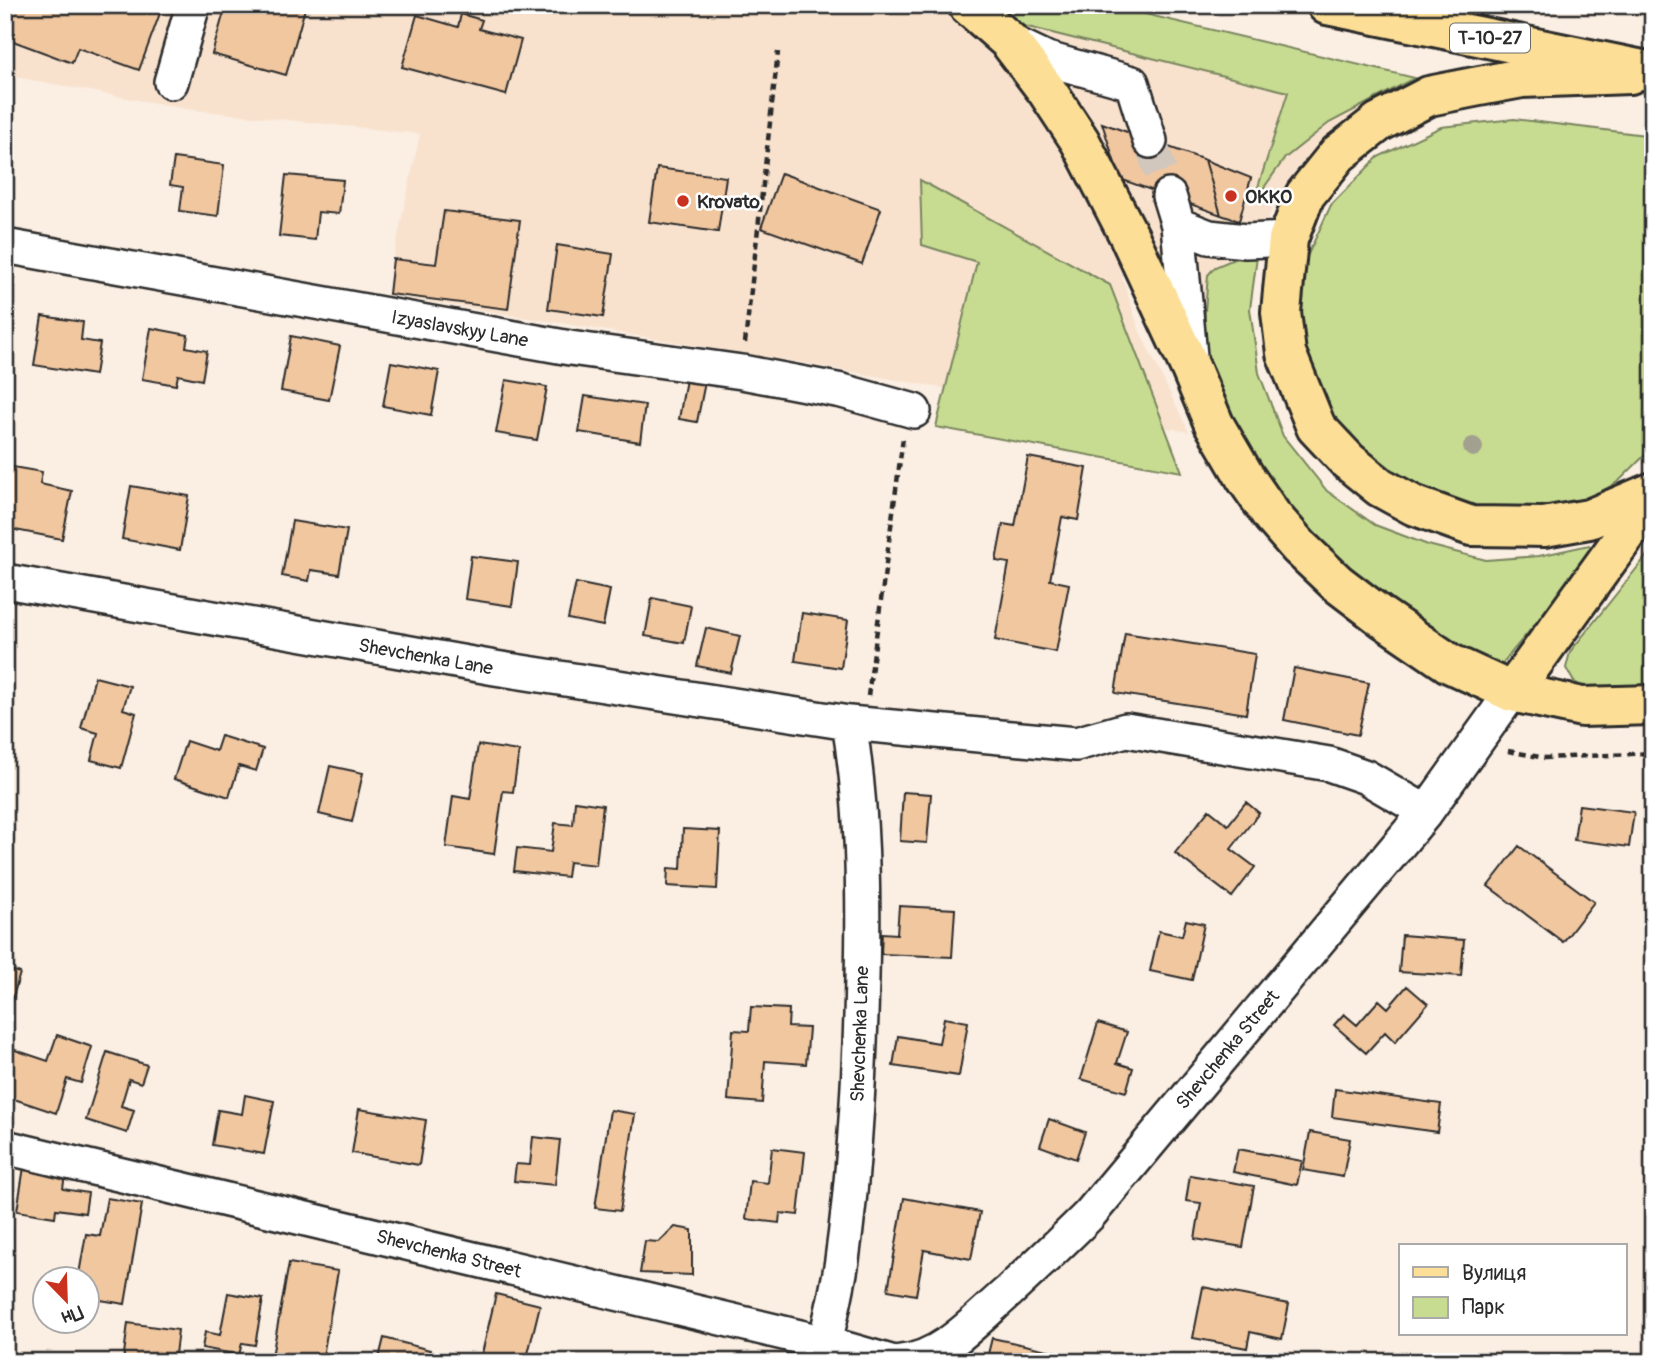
<svg xmlns="http://www.w3.org/2000/svg" width="1658" height="1367" viewBox="0 0 1658 1367" font-family="Pangolin,sans-serif">
  <style>
    .built { fill: #f8e2ce }
    .green { fill: #c7dc91; stroke: #79845e; stroke-width: 2 }
    .building { fill: #f1c7a0; stroke: #2b2b2b; stroke-width: 2 }
    .lines { fill: none; stroke-linecap: round; stroke-linejoin: round }
    .minor-tunnel { stroke: #d1c7bd; stroke-width: 33; stroke-dasharray: 33 17; stroke-linecap: butt }
    .minor-casing { stroke: #2b2b2b; stroke-width: 38 }
    .major-casing { stroke: #2b2b2b; stroke-width: 44 }
    .highway-casing { stroke: #2b2b2b; stroke-width: 44 }
    .path { stroke: #2b2b2b; stroke-width: 4.5; stroke-dasharray: 7 5; stroke-linecap: butt }
    .minor { stroke: #fff; stroke-width: 33 }
    .major { stroke: #fcde96; stroke-width: 38 }
    .highway { stroke: #fcde96; stroke-width: 38 }
    .tree { fill: #a2a08e }
    .poi-dot { fill: #c8321e; stroke: #fff; stroke-width: 2.5 }
    .labels { text-anchor: middle; stroke-width: 5; stroke-linejoin: round; paint-order: stroke }
    .shield { fill: #fff; stroke: #6b6b6b; stroke-width: 2 }
    .shield-label { font-size: 18px; font-weight: bold; fill: #2b2b2b }
    .poi-label { font-size: 19px; font-weight: bold; fill: #2b2b2b; stroke: #fff; text-anchor: start }
    .street-label { font-size: 19px; fill: #2b2b2b; stroke: #fff }
  </style>
  <rect width="100%" height="100%" fill="#fbeee2"/>
  <filter id="ink" filterUnits="userSpaceOnUse"><feTurbulence type="fractalNoise" baseFrequency=".0143" numOctaves="2"/><feDisplacementMap in="SourceGraphic" scale="14" xChannelSelector="R" yChannelSelector="G"/><feConvolveMatrix kernelMatrix="1 2 1 2 8 2 1 2 1" color-interpolation-filters="sRGB"/></filter>
  <g filter="url(#ink)">
    <!-- built -->
    <path class="built" d="M5 5H939L972 32 1015 81 1055 140 1112 246 1140 332 1189 432 791 361 389 295 393 259 420 134 186 109 5 75Z
      M1016 24 1382 95 1297 168 1279 195 1263 228 1204 324 1180 327Z"/>
    <!-- green -->
    <path class="green" d="M993 5H1107L1415 78 1329 123 1285 158 1253 203 1288 92 1016 24Z
      M1514 119 1653 136V447L1619 481 1583 502 1531 514 1479 513 1381 470 1346 438 1315 386 1300 327 1304 263 1331 205 1378 157 1441 127Z
      M920 180 1110 285 1182 472 936 427 977 262 922 245Z
      M1258 249 1250 309 1259 373 1283 436 1327 491 1375 525 1428 545 1486 560 1539 556 1589 545 1595 552 1496 671 1411 626 1273 500 1209 386 1204 324 1208 275 1215 267Z
      M1653 548V688L1589 690 1574 682 1566 668 1570 652Z"/>
    <!-- building -->
    <path class="building" d="M5 5H163L139 70 78 48 72 63 5 38Z
      M226 5H306L286 75 212 54Z
      M461 14 482 20 479 29 521 40 506 95 402 67 417 15 458 27Z
      M1102 123 1205 160 1221 215 1120 179Z
      M174 158 224 165 218 216 180 211 183 187 170 185Z
      M1205 160 1251 178 1239 221 1221 215Z
      M657 168 726 177 718 232 649 222Z
      M781 173 881 209 862 264 761 228Z
      M286 175 343 180 339 214 318 212 315 240 279 236Z
      M444 211 520 220 508 309 389 294 393 259 436 264Z
      M557 245 613 254 603 317 548 309Z
      M42 316 83 322 81 340 100 343 95 375 34 365Z
      M151 328 188 335 186 347 207 351 202 380 178 375 176 385 142 379Z
      M291 336 340 346 329 400 281 391Z
      M391 362 439 371 431 415 383 406Z
      M686 379 705 382 697 422 679 419Z
      M506 380 547 387 537 440 496 433Z
      M585 396 645 405 640 442 579 432Z
      M1028 457 1087 468 1078 520 1062 517 1050 580 1069 584 1056 652 995 640 1009 563 996 561 1003 524 1015 526Z
      M7 466 42 472 40 484 72 491 62 539 5 528Z
      M131 486 189 496 180 550 122 539Z
      M292 521 347 530 339 574 311 570 309 581 282 576Z
      M471 556 518 562 512 606 465 599Z
      M576 583 610 590 603 626 568 619Z
      M652 598 691 606 684 643 645 636Z
      M802 613 848 620 841 668 795 661Z
      M706 628 740 636 731 673 697 666Z
      M1125 633 1255 654 1246 714 1115 693Z
      M1294 668 1369 683 1358 735 1284 720Z
      M95 677 130 686 123 709 136 713 121 768 91 760 98 733 81 728Z
      M221 736 263 749 256 771 239 766 229 797 174 779 186 741 216 751Z
      M478 745 519 751 513 792 503 791 494 854 446 847 453 796 470 799Z
      M330 766 363 773 352 822 319 814Z
      M903 792 931 794 927 843 900 841Z
      M575 801 603 805 596 865 569 862 567 877 514 871 517 848 551 852 555 823 573 825Z
      M1246 802 1259 813 1231 849 1255 867 1232 897 1175 853 1209 810 1228 825Z
      M1579 805 1634 812 1629 847 1574 840Z
      M683 829 720 831 717 889 667 886 668 868 681 869Z
      M1519 846 1594 902 1563 942 1488 886Z
      M899 906 955 909 952 957 881 954 882 933 897 934Z
      M1186 920 1204 924 1192 980 1150 971 1159 931 1182 936Z
      M1402 935 1464 940 1461 976 1399 972Z
      M5 968 20 973 6 1021 5 1020Z
      M1407 986 1428 1004 1395 1042 1385 1032 1366 1053 1334 1025 1344 1014 1357 1025 1379 1000 1388 1008Z
      M751 1007 789 1009 788 1027 809 1028 806 1064 765 1061 762 1103 728 1100 733 1030 749 1031Z
      M944 1018 968 1022 959 1076 893 1066 898 1036 939 1043Z
      M1098 1023 1127 1032 1117 1063 1133 1068 1126 1092 1081 1079Z
      M57 1035 92 1047 81 1083 67 1079 56 1113 5 1096 6 1047 48 1061Z
      M107 1052 147 1065 141 1083 129 1079 121 1106 134 1110 127 1133 86 1120Z
      M1335 1089 1441 1104 1437 1132 1332 1117Z
      M245 1095 274 1101 264 1154 212 1145 218 1110 242 1114Z
      M359 1109 426 1120 419 1165 352 1153Z
      M610 1110 635 1114 620 1211 595 1208Z
      M1049 1119 1085 1132 1076 1159 1040 1146Z
      M1310 1132 1350 1139 1343 1177 1303 1170Z
      M533 1137 560 1140 555 1185 514 1181 516 1164 530 1165Z
      M772 1148 805 1152 798 1215 780 1213 779 1223 746 1219 750 1181 768 1183Z
      M1238 1149 1302 1161 1297 1185 1233 1172Z
      M24 1167 65 1174 63 1189 88 1193 85 1213 56 1209 55 1217 17 1211Z
      M1190 1175 1254 1186 1243 1247 1195 1239 1201 1203 1186 1201Z
      M107 1198 142 1204 125 1304 88 1298V1280H78L86 1234 100 1236Z
      M904 1198 980 1212 971 1259 924 1250 916 1295 888 1290Z
      M675 1227 692 1230V1275L640 1273 645 1241 659 1242Z
      M5 1230 12 1231 6 1295H5Z
      M289 1263 338 1271 322 1362H271Z
      M1203 1287 1289 1304 1282 1339 1250 1332 1247 1348 1193 1338Z
      M228 1293 263 1299 255 1345 242 1343 239 1355 202 1348 205 1332 220 1335Z
      M496 1294 540 1305 526 1362H480Z
      M128 1323 178 1330 174 1362H123Z
      M384 1338 430 1350 427 1362H363L364 1358 378 1362Z
      M992 1338 1066 1354 1064 1362H986Z"/>
    <g class="lines">
      <!-- minor-tunnel -->
      <path class="minor-tunnel" d="M1150 141 1169 196"/>
      <defs>
        <path id="minor" d="M1009 41 1047 59 1132 83 1150 141
          M171 82 193 5
          M1169 196 1178 225 1190 356
          M1178 225 1209 237 1246 241 1288 239
          M5 246 570 348 742 372 842 391 914 411
          M5 581 495 668 849 723 1076 744 1126 730 1329 764 1366 777 1426 812
          M5 1147 825 1343 891 1362
          M825 1343C831 1316 838 1288 842 1260 855 1167 860 1072 862 978 864 893 863 807 849 723
          M901 1362C942 1359 977 1319 1007 1293 1035 1267 1062 1242 1089 1215L1426 812 1512 692"/>
        <path id="major" d="M968 5 1009 41 1047 91 1080 141 1129 236 1191 369 1214 424 1245 477 1272 516 1299 547 1337 583 1383 618 1449 663 1512 692 1582 707 1653 705
          M1630 74 1522 78 1474 87 1429 96 1379 122 1338 154 1305 195 1288 239 1281 312 1286 353 1316 427 1348 461 1380 487 1413 505 1471 526 1544 527 1589 519 1653 492
          M1512 692 1653 497"/>
        <path id="highway" d="M1327 5 1653 72"/>
      </defs>
      <!-- minor casing -->
      <use href="#minor" class="minor-casing"/>
      <!-- major casing -->
      <use href="#major" class="major-casing"/>
      <!-- highway casing -->
      <use href="#highway" class="highway-casing"/>
      <!-- path -->
      <path class="path" d="M745 343 778 52
        M868 696 903 438
        M1508 751 1545 758 1653 753"/>
      <!-- minor -->
      <use href="#minor" class="minor"/>
      <!-- major -->
      <use href="#major" class="major"/>
      <!-- highway -->
      <use href="#highway" class="highway"/>
    </g>
    <!-- trees -->
    <circle class="tree" cx="1473" cy="447" r="10"/>
  </g>
  <!-- markers -->
  <g class="poi-dot">
    <circle cx="1231" cy="196" r="7"/>
    <circle cx="683" cy="201" r="7"/>
  </g>
  <g class="labels">
    <!-- shield labels -->
    <rect class="shield" x="1450" y="23.5" width="80" height="29" rx="5"/>
    <g class="shield-label">
      <text x="1490" y="44">Т-10-27</text>
    </g>
    <!-- poi labels -->
    <g class="poi-label">
      <text x="1245" y="203">OKKO</text>
      <text x="697" y="208">Krovato</text>
    </g>
    <!-- street labels -->
    <g class="street-label">
      <text transform="translate(460 328) rotate(10)" y="7">Izyaslavskyy Lane</text>
      <text transform="translate(426 656) rotate(10)" y="7">Shevchenka Lane</text>
      <text transform="translate(859 1034) rotate(-88)" y="7">Shevchenka Lane</text>
      <text transform="translate(1227 1049) rotate(-50)" y="7">Shevchenka Street</text>
      <text transform="translate(449 1253) rotate(14)" y="7">Shevchenka Street</text>
    </g>
  </g>
  <!-- margin -->
  <rect width="1658" height="1367" fill="none" stroke="#fff" stroke-width="28"/>
  <rect x="14" y="14" width="1630" height="1339" fill="none" stroke="#2b2b2b" stroke-width="2.5" filter="url(#ink)"/>
  <!-- legend -->
  <rect x="1399" y="1244" width="228" height="91" fill="#ffffff" stroke="#aaaaaa" stroke-width="2"/>
  <rect x="1413" y="1267" width="35" height="10" fill="#fcde96" stroke="#aaaaaa" stroke-width="2"/>
  <text x="1462" y="1280" font-size="21" fill="#2b2b2b">Вулиця</text>
  <rect x="1413" y="1297" width="35" height="21" fill="#c7dc91" stroke="#aaaaaa" stroke-width="2"/>
  <text x="1462" y="1314" font-size="21" fill="#2b2b2b">Парк</text>
  <!-- north arrow -->
  <g transform="translate(66 1300) rotate(157)"><circle r="33" fill="#ffffff" stroke="#aaaaaa" stroke-width="2"/>
  <path d="M0-5L12 26L0 18L-12 26Z" fill="#c8321e"/>
  <text y="-10" font-size="19" font-weight="bold" text-anchor="middle" fill="#2b2b2b">Пн</text>
  </g>
</svg>
